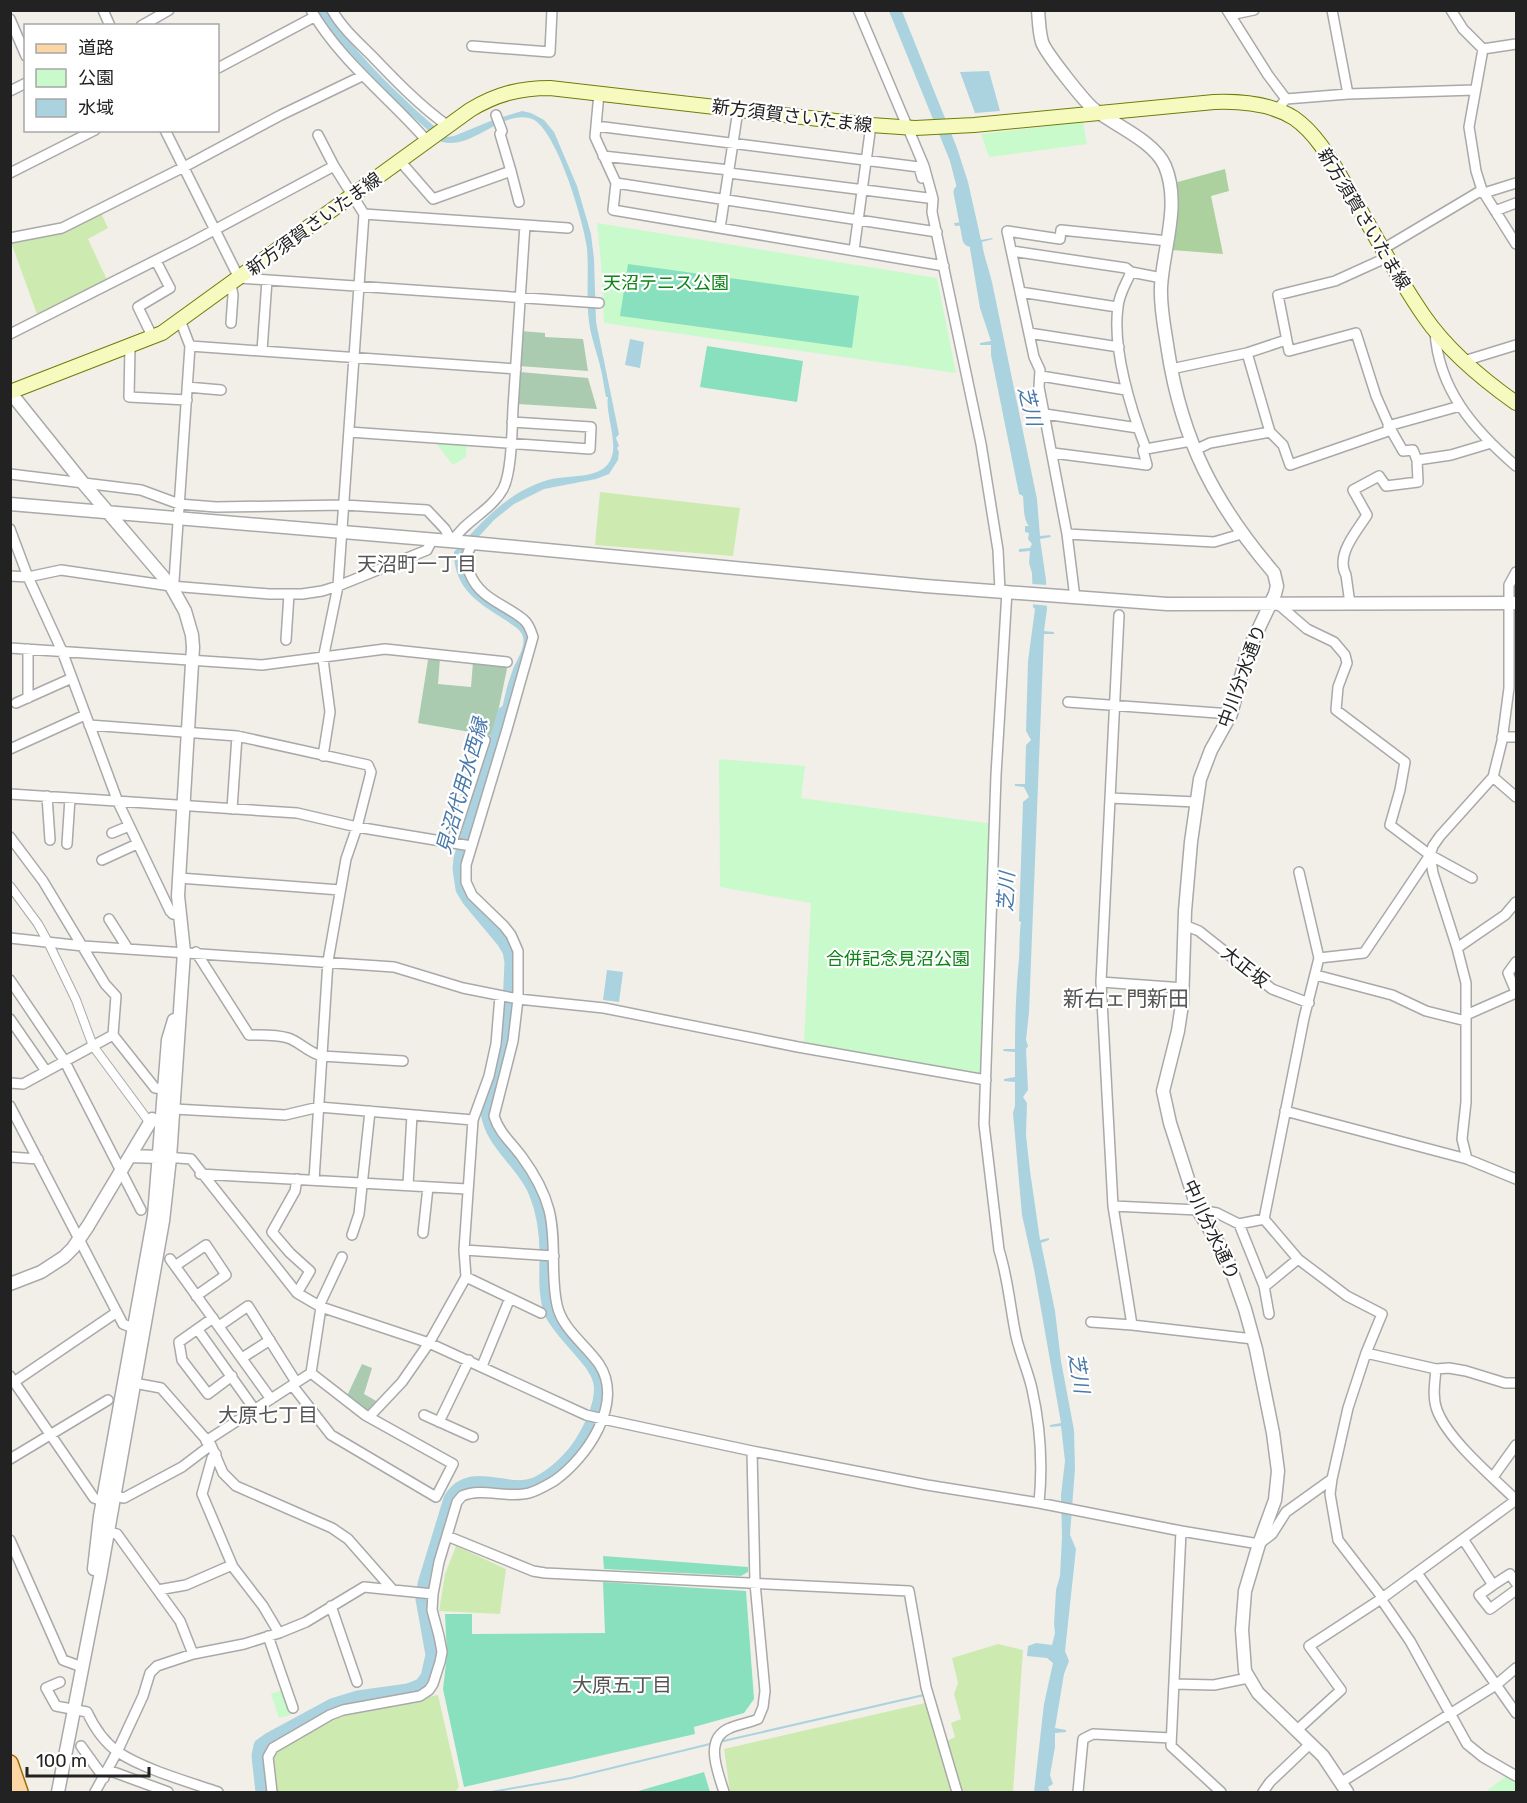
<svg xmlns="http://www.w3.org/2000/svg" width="1527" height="1803" viewBox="0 0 1527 1803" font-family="Rubik,'Noto Sans JP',sans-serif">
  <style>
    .grass { fill: #cdebb0 }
    .forest { fill: #add19e }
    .cemetery { fill: #aacbaf }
    .park { fill: #c8facc }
    .pitch { fill: #88e0be }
    .water { fill: #aad3df }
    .pier { fill: #f2efe9 }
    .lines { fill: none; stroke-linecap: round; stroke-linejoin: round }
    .stream { stroke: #aad3df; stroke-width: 2 }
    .river { stroke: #aad3df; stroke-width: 15 }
    .pedestrian-casing { stroke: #a9a9a9; stroke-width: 10 }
    .minor-casing { stroke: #a9a9a9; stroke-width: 12 }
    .tertiary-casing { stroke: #a9a9a9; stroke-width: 15 }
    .secondary-casing { stroke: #707d05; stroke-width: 16 }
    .primary-casing { stroke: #a06b00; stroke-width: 18 }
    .pedestrian { stroke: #fff; stroke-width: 8 }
    .minor { stroke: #fff; stroke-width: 9 }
    .tertiary { stroke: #fff; stroke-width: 12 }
    .secondary { stroke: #f7fabf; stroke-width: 14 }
    .primary { stroke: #fcd6a4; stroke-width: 15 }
    .labels { text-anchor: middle; stroke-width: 4.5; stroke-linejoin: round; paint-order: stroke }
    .street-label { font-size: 18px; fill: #222; stroke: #fff }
    .park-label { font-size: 18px; fill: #0c8416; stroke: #fff }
    .water-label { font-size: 20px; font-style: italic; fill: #4a7aab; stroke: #fff }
    .neighbourhood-label { font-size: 20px; fill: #555; stroke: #fff }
    .quarter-label { font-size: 21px; fill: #555; stroke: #fff }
  </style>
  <rect width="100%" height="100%" fill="#f2efe9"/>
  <!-- grass -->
  <path class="grass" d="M101 213 108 228 88 239 108 282 38 317 11 242Z
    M600 492 740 508 733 556 595 545Z
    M456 1546 506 1569 500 1614 439 1611 445 1574Z
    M998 1644 1023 1650 1013 1792H962L947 1741 955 1737 951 1723 961 1719 954 1694 958 1683 952 1658Z
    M438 1695 459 1787 455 1792H277L271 1757 275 1751 312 1730 354 1711Z
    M925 1703 951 1792H730L724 1749Z"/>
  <!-- forest -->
  <path class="forest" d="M1225 169 1229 191 1211 196 1223 254 1172 250 1174 183Z"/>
  <!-- cemetery -->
  <path class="cemetery" d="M521 331 545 333V337L583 339 588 371 519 366Z
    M520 372 588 378 597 409 518 404Z
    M432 658 440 659 438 684 471 687 473 662 508 664 493 736 418 723 428 660Z
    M362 1364 372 1368 364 1394 378 1402 367 1414 346 1398Z"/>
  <!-- park -->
  <path class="park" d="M1083 122 1087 144 989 157 981 134Z
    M597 223 937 278 956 373 604 323 601 263Z
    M435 442 467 444 466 457 453 465Z
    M719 759 805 766 801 798 993 824 982 1075 804 1043 811 903 720 887Z
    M282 1690 290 1715 279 1718 271 1694Z
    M1508 1775 1516 1780V1792H1485Z"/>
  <!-- pitch -->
  <path class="pitch" d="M628 264 859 296 852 348 620 316Z
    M707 346 803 361 797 402 700 387Z
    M603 1556 748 1567V1572L741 1576 604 1569Z
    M603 1582 746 1591 754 1699 744 1713 694 1727 695 1734 464 1787 443 1689 447 1655 445 1614H472V1634L605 1633Z
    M704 1772 710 1792H635Z"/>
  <!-- water -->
  <path class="water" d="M317 11H327C357 56 405 102 447 137L454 136 493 120 522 111 531 113 544 120 554 132 577 186 591 234 594 259 596 322 619 434 616 438 619 446 617 448 619 452 618 460 609 474 596 479 544 489 514 504 494 520 461 556C460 602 522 604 529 638 532 653 518 672 514 686 510 701 508 717 504 732L498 730C502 711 505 690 512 672 515 662 526 648 523 637 521 629 513 626 507 621 479 603 454 590 454 552 482 522 507 492 548 480 568 474 605 481 612 456 617 440 605 411 608 397H606C604 388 603 378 601 370 598 355 591 338 589 322 586 298 589 273 587 248 584 223 555 122 529 118 499 112 472 150 442 142 435 137 428 130 421 124 387 95 340 49 317 11Z
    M889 11H902L957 148 968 182 981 240 992 238 993 239 982 242C983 254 989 269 992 282L1037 499 1040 536 1050 535 1051 537 1040 539 1046 580 1047 609 1044 631 1054 632V634H1044L1029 1012 1026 1040 1028 1046 1026 1049 1028 1090 1023 1097 1027 1103 1026 1135 1030 1171 1040 1240 1049 1238V1240L1041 1243 1055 1311 1061 1361 1074 1430 1075 1468 1070 1535 1076 1549 1065 1651 1069 1661 1064 1674 1055 1728 1066 1730V1732L1055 1733V1747L1050 1775 1053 1784 1048 1787 1050 1792H1034L1044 1704 1053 1663 1047 1658 1027 1656 1028 1646 1036 1643 1052 1645 1055 1633 1054 1624 1056 1590 1060 1576 1062 1537 1061 1495 1065 1461 1061 1426 1050 1427V1425L1061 1423 1034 1269 1022 1215 1013 1113 1015 1106V1082L1004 1081V1079L1015 1077V1052L1003 1051 1004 1049H1015C1015 1019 1016 990 1019 959 1020 946 1019 935 1021 922L1019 921 1023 802 1029 797 1024 787 1015 786V784H1025L1026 745 1031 740 1026 731 1028 661 1035 609 1033 607 1032 573 1029 563 1030 551 1019 552V549L1030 548 1032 544 1028 539 1029 533 1025 532V526H1029C1023 519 1024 506 1023 496L1019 494 991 355V345H980V343L991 341 980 308 966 225 955 226 954 223 965 222 967 215 962 208 950 161Z
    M989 71 1000 111 975 113 960 72Z
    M630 339 644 342 640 368 625 365Z
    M607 970 623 972 619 1002 603 1000Z"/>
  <!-- pier -->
  <path class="pier" d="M1030 584 1049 585 1050 606 1030 604Z"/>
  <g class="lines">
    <!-- stream -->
    <path class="stream" d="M719 1742 924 1695
      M491 1792 571 1778 714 1743"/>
    <!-- river -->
    <path class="river" d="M961 192 970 239
      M263 1792 259 1756 261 1746 271 1739 332 1706 358 1698 408 1691 421 1686 428 1677 433 1655 423 1599 425 1584 451 1499C471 1467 507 1496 535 1485 553 1477 572 1459 582 1443 592 1427 604 1402 601 1383 597 1360 563 1336 552 1313 545 1296 547 1272 547 1254 547 1233 544 1211 536 1192 524 1162 491 1143 488 1111L506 1050 509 1027 512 962 510 951 504 941 469 899 463 889 460 869 461 859 505 713"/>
    <defs>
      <path id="pedestrian" d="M10 886 38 924 48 942 76 1000 93 1046 150 1123"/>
      <path id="minor" d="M103 10 110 26
        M311 10C341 62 389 97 428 142
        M332 10C342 28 358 42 372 56 396 81 420 106 448 126
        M858 10 924 166 933 199 932 212 981 444 998 550 1000 591
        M1227 10 1268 75 1286 99
        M1332 10 1348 94
        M1451 10 1463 29 1483 49
        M1230 15 1254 10
        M10 19 26 56
        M141 26 169 10
        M472 46 550 52 552 10
        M1483 49 1516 44
        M218 68 314 17
        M10 91 26 83
        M599 93 595 137 616 183 613 210 944 266
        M1277 110 1286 99 1348 94 1475 90
        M596 126 919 167 922 178
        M165 130 239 278 599 303
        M318 135 334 166 364 214 338 586 323 659 330 712 323 756
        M603 156 729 170
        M400 161 433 199 511 171 500 134 502 131 496 115
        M511 171 519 202
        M10 173 95 130
        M729 173 928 198
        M616 183 937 232
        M1482 190 1516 244
        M1484 193 1516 183
        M1495 211 1516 203
        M364 214 568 228
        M720 228 738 110
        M10 238 62 228 184 167 281 115 362 76
        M1383 249 1482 190 1476 171 1469 127 1483 49
        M854 250 871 125
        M1012 251 1126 268 1131 272 1162 278
        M1131 272C1126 284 1119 294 1118 307 1112 349 1131 410 1146 449L1191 441
        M1020 292 1117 307
        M231 323 233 295 231 284
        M1435 331C1438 389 1474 430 1516 466
        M1029 333 1119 347
        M10 334 190 243 334 166
        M153 338 138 307 170 288 156 261
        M190 346 516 369
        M130 347 129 397 187 400
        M262 351 267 280
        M1247 353 1270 432
        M1464 361 1516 345
        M1171 369 1247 353 1286 340
        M1041 376 1126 390
        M187 387 221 390
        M1045 414 1138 428
        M1388 426 1460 406
        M349 432 590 449 591 427 512 422
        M1195 450 1210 443 1270 432 1283 445 1290 465 1391 430 1376 396 1356 333 1289 351 1278 295 1335 281 1388 257
        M1053 453 1147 465 1143 450 1146 448
        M1417 460 1451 455 1491 443
        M10 474 141 490 179 504 216 507 344 505 427 510 445 529 452 542
        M10 529 28 577 62 651 118 802 170 911 173 914 180 915
        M1067 534 1214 542 1241 534
        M452 542C464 521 491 511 503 489 512 472 512 428 513 408 517 347 521 286 525 225
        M10 576 28 577 61 570 171 586 269 594H302L322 591 338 586 427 550 432 540
        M171 586 174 581 190 346 180 320
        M1007 591 996 775 984 1124 999 1250C1008 1278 1010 1307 1016 1336 1020 1354 1028 1371 1032 1389 1041 1429 1043 1463 1039 1503
        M1075 598 1067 534 1039 387 1040 370 1034 357 1007 231 1060 239 1061 230 1168 241
        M1278 604 1307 629 1334 642 1345 655 1347 663 1338 687 1336 710 1405 762 1400 790 1390 825 1430 855 1472 878
        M1350 604 1346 575C1335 555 1357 531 1367 515L1353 490 1379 476 1386 486 1418 482 1417 460 1413 450 1403 451 1391 430
        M1119 615 1101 982 1113 1206 1132 1325 1253 1339
        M286 640 289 594
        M10 648 262 665 385 649 507 662
        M28 698V649
        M1068 702 1231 714
        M16 703 72 678
        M89 725 237 736 368 765 371 772 357 827 346 859 328 961 314 1180
        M1502 737H1516
        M10 749 85 715
        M1493 777 1516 797
        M10 794 297 813 357 827 471 846
        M47 796 50 840
        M1110 798 1196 802
        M232 809 237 736
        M112 833 129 826
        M10 837 43 881 105 984 116 996 113 1035 155 1088 165 1089
        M452 842 485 740
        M67 844 70 798
        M102 860 137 844
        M1299 872 1319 958
        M179 878 340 890
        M109 919 128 949
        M1184 925 1199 931 1272 989 1309 1003
        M10 938 83 946 394 967 463 988 518 999 604 1008 798 1047 986 1080
        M1457 948 1505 915 1516 902
        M196 952 249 1035C262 1035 275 1034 288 1038 300 1042 309 1053 322 1056L403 1061
        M1516 962 1508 973 1516 992
        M1316 975 1392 995 1426 1011 1466 1021
        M10 980 64 1060 141 1210
        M1101 982 1184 988
        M1466 1015 1516 993
        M10 1019 46 1071
        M10 1083 23 1084 113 1035
        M10 1106 123 1324 133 1328
        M174 1109 285 1115 319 1107 473 1120
        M1285 1111 1467 1159 1516 1179
        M10 1157 38 1159
        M165 1157 191 1159 297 1293 321 1307 429 1343 586 1415 603 1419 752 1451 927 1485 1039 1503 1181 1531 1259 1544 1272 1534 1286 1512 1332 1479 1348 1408 1366 1353 1436 1369 1449 1368 1466 1371 1505 1383H1516
        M1467 1159 1462 1139 1466 1102V983L1457 948 1433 873 1430 855 1433 846 1440 836 1493 777 1502 741 1509 688V585L1516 572
        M200 1174 467 1189
        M408 1185 412 1115
        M1113 1206 1198 1210 1217 1213 1239 1224 1264 1219 1298 1259 1347 1296 1382 1314 1366 1353
        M1264 1219 1304 1018 1319 958 1364 953 1430 855
        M1239 1224 1264 1286 1269 1314
        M423 1233 428 1187
        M352 1235 359 1214 370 1111
        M464 1250 554 1256
        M170 1259 271 1399
        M175 1266 206 1245 226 1275 196 1296
        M466 1277 541 1313
        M1264 1287 1298 1259
        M297 1293 310 1271 290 1253 272 1232 295 1191 297 1179
        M319 1306 342 1257
        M213 1318 179 1342 182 1360 208 1394 232 1376
        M1091 1322 1132 1325
        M219 1326 248 1306 296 1382
        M198 1330 255 1410
        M242 1358 270 1340
        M482 1366 510 1298
        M1436 1369C1435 1382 1432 1397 1437 1410 1448 1440 1493 1477 1516 1500
        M10 1376 94 1498 103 1501
        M14 1382 117 1312
        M134 1383 161 1388 211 1445 223 1473 236 1486 332 1528 348 1539 392 1589
        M292 1385 331 1435 436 1497 453 1464 365 1415 311 1373
        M424 1415 473 1437
        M369 1417 402 1382 429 1343 466 1277 464 1250 473 1120 489 1076 496 1044 500 996
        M439 1422 469 1360
        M206 1441 311 1373 321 1307
        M216 1454 212 1458 202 1494 233 1567 263 1606 279 1633
        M10 1459 108 1400
        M1493 1477 1516 1445
        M1332 1479 1330 1494 1338 1540 1382 1597
        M114 1496 124 1498 182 1467 211 1445
        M1181 1531 1171 1746 1221 1792
        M108 1532 117 1534 180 1621 193 1654
        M447 1536 533 1571 545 1573 909 1591 926 1687 957 1792
        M1463 1539 1493 1585 1479 1595 1490 1609 1516 1590
        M10 1540 63 1660 82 1667
        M1417 1573 1516 1713
        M1493 1585 1510 1574 1516 1583
        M158 1590 186 1585 232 1565
        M1381 1599 1410 1641 1467 1744 1483 1757 1516 1776
        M331 1606 357 1682
        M268 1636 293 1708
        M60 1682 46 1688 56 1706 87 1712C94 1727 104 1742 118 1752 143 1769 189 1782 218 1792
        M1174 1684 1214 1685 1248 1678
        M1297 1730 1341 1690 1309 1646 1381 1599 1516 1500
        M81 1746 104 1778
        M108 1770 168 1792
        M1340 1783 1496 1685 1516 1668
        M95 1792 117 1752 143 1696 150 1673 157 1666 193 1654 244 1644 279 1633 306 1622 364 1587 433 1594
        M272 1792 268 1757 273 1748 330 1715 343 1710 420 1696 429 1690 433 1684 440 1662 442 1652 439 1636 432 1610 433 1594 439 1562 457 1502 462 1496C483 1487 507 1499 529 1493 537 1491 547 1485 554 1481 586 1459 625 1403 599 1364 586 1345 562 1329 557 1305 550 1274 557 1241 549 1210 544 1191 533 1172 522 1157 512 1143 499 1133 494 1116L513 1041 518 999V951L511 935 504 926 472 895 466 882V865L507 729 533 637C531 631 529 624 524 620 505 604 480 599 470 574 464 561 465 556 473 543
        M724 1792C718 1772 703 1739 730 1728 739 1724 749 1723 758 1719L763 1707 765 1691 755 1583 752 1451
        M1078 1792 1083 1739 1093 1734 1171 1738
        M1263 1792 1270 1782 1311 1743"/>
      <path id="tertiary" d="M1038 10C1039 21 1039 32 1042 42 1045 52 1086 104 1095 110 1115 125 1155 142 1165 166 1181 204 1163 249 1161 287 1160 309 1165 330 1168 351 1182 441 1215 504 1274 573L1277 586 1275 594 1248 651 1231 714 1211 750 1200 779 1191 842 1185 911 1182 1004 1178 1031 1163 1091 1170 1123 1198 1210 1227 1258 1245 1309 1256 1349 1273 1433 1278 1471 1275 1500 1259 1544 1245 1591 1242 1630 1245 1671 1258 1693 1323 1756 1347 1792
        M10 392 83 483 171 586 185 611 192 635 193 647 178 896 184 952 170 1158 163 1221 100 1577 58 1792
        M10 504 473 543 925 586 1167 604 1516 603
        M130 1156 159 1157
        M10 1284 41 1272 64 1257 73 1248 88 1226 152 1119
        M94 1569 100 1516 154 1216 168 1040 174 1020"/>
      <path id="secondary" d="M10 392 162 333 470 110C496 94 520 88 550 88L871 125 915 128 974 125 1214 102C1241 101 1270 103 1294 118 1320 136 1335 168 1351 194 1375 235 1397 277 1424 316 1448 351 1482 379 1516 403"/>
      <path id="primary" d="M10 1763 20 1792"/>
    </defs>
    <!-- pedestrian casing -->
    <use href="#pedestrian" class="pedestrian-casing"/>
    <!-- minor casing -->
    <use href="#minor" class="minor-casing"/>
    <!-- tertiary casing -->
    <use href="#tertiary" class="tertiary-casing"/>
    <!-- secondary casing -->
    <use href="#secondary" class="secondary-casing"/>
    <!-- primary casing -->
    <use href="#primary" class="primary-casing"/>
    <!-- pedestrian -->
    <use href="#pedestrian" class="pedestrian"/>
    <!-- minor -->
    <use href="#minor" class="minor"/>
    <!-- tertiary -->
    <use href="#tertiary" class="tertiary"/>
    <!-- secondary -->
    <use href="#secondary" class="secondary"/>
    <!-- primary -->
    <use href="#primary" class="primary"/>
  </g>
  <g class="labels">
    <!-- street labels -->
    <g class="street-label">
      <text transform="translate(792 116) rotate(7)" y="6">新方須賀さいたま線</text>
      <text transform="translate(1364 219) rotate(59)" y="6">新方須賀さいたま線</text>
      <text transform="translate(314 224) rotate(-36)" y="6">新方須賀さいたま線</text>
      <text transform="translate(1242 676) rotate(-70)" y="6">中川分水通り</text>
      <text transform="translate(1245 967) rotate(38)" y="6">大正坂</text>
      <text transform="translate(1211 1230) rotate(65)" y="6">中川分水通り</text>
    </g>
    <!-- park labels -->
    <g class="park-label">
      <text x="666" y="289">天沼テニス公園</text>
      <text x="898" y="965">合併記念見沼公園</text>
    </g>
    <!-- water labels -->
    <g class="water-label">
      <text transform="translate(1030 406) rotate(76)" y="7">芝川</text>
      <text transform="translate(462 786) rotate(-74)" y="7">見沼代用水西縁</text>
      <text transform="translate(1006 892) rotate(-87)" y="7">芝川</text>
      <text transform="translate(1079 1373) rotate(80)" y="7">芝川</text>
    </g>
    <!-- neighbourhood labels -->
    <g class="neighbourhood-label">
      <text x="417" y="571">天沼町一丁目</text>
      <text x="268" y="1422">大原七丁目</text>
      <text x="622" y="1692">大原五丁目</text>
    </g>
    <!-- quarter labels -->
    <g class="quarter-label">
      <text x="1126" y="1006">新右ェ門新田</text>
    </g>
  </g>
  <!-- border -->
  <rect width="1527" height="1803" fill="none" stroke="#222222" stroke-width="24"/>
  <!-- legend -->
  <rect x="24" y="24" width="195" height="108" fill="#ffffff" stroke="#a7a7a7" stroke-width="1.5"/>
  <rect x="36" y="44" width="30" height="9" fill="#fcd6a4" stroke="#a7a7a7" stroke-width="1.5"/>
  <text x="78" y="54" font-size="18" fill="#222222">道路</text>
  <rect x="36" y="69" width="30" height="18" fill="#c8facc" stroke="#a7a7a7" stroke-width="1.5"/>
  <text x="78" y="84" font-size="18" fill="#222222">公園</text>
  <rect x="36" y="99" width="30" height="18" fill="#aad3df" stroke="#a7a7a7" stroke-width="1.5"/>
  <text x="78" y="114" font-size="18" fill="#222222">水域</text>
  <!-- scale -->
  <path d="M27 1767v9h122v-9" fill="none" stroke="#222222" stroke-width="3"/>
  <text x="36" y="1767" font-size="18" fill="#222222" stroke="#ffffff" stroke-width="4.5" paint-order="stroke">100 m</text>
</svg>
